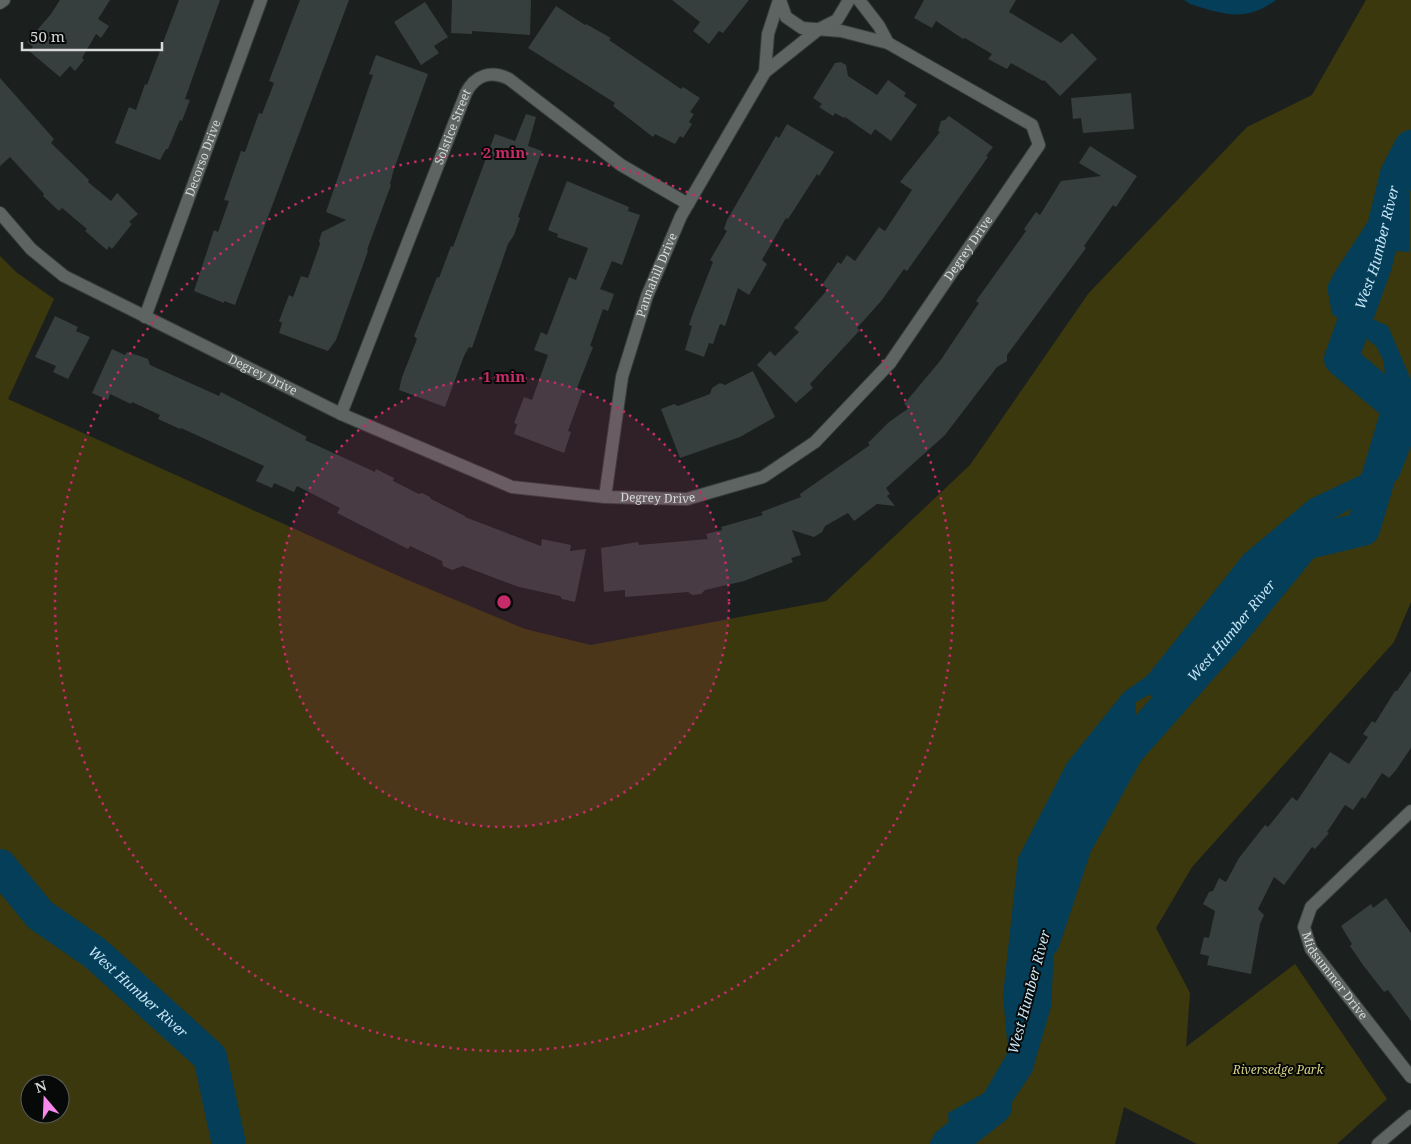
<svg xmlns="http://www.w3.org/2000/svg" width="1411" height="1144" viewBox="0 0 1411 1144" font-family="'Noto Serif',serif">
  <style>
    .green { fill: #3c380e; fill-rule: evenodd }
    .water { fill: #043e58 }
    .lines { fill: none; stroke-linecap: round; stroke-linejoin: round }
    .stream { stroke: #043e58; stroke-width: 5.5 }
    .river { stroke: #043e58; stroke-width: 34 }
    .building { fill: #373e3e }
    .street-casing { stroke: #383c3a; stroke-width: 14 }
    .street { stroke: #5d6461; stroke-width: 12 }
    .ring { fill: none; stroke: #c42b68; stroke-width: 2.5; stroke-dasharray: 2.5 5 }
    .labels { text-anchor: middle; stroke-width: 4; stroke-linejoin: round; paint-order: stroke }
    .street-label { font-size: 12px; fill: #d6d9d8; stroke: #070908 }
    .park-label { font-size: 12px; font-style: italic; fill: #d9d384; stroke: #070908 }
    .water-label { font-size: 14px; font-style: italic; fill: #c6e4f6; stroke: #070908 }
    .centre { fill: #c42b68; stroke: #070908; stroke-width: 2.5 }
    .ring-label { font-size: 15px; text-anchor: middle; font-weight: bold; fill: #c42b68; stroke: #070908; stroke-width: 4; stroke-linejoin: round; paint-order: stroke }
  </style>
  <rect width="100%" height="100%" fill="#1b201e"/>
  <!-- green -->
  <path class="green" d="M1366 0H1411V602L1394 642 1192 867 1156 928 1190 993 1186 1047 1295 964 1387 1099 1337 1144H1197L1124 1107 1115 1144H0V256L16 272 54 299 8 399 403 578 525 629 591 645 826 601 970 465 1088 294 1247 127 1312 95ZM30 1084H60V1114H30Z"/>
  <!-- water -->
  <path class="water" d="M1184 0H1276C1245 23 1223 14 1190 4Z
    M1411 129 1409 252 1379 250 1358 265 1352 293 1357 312 1388 326 1411 380V446L1399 477 1389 488 1311 531 1267 571 1166 699 1149 695 1136 702V729L1091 786 1059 857 1051 1007 1032 1072 1005 1113 966 1136 950 1135 948 1113 984 1093 1008 1052 1003 995 1018 858 1067 763 1124 692 1147 676 1244 554 1310 499 1363 474 1388 442 1390 408 1383 360 1376 346 1332 314 1327 287 1334 273 1390 188 1404 137Z"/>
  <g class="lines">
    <!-- stream -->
    <path class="stream" d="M0 882 20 911 92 946 160 994 197 1041 222 1107 227 1144
      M932 1144 950 1135"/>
    <!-- river -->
    <g class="river">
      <path id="s1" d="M0 866 40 915 95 953 210 1057 229 1144"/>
      <path id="s2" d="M1043 941 1075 845 1127 751 1226 639 1304 543 1363 529 1399 408 1341 359 1375 265 1397 174 1411 147"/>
      <path d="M948 1144 995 1107"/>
    </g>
  </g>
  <!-- building -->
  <path class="building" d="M60 0H110L98 19 109 26 101 38 96 34 82 58 84 60 75 71 70 66 60 77 29 51 33 47 27 42 51 14Z
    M179 0H220L185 99 190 100 182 121 180 120 168 149H166L160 160 115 143 129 107 136 110 145 84 147 85Z
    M300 0H349L235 305 224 301V303L194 291 214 230 218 232 229 201 224 200 241 151 245 152 259 113 262 114 274 83 269 81Z
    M452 0H531L530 35 472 31V34L451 33Z
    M672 0H749L723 33 719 31 709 44 693 31 700 22Z
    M924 0H1016L1009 12 1061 43 1072 33 1097 59 1060 96 1044 80 1043 81 1011 63 1007 69 988 59 992 54 965 38 963 39 936 21 932 28 914 18Z
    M425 2 448 37 434 46 439 53 421 65 394 22Z
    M556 6 585 25 586 24 611 38 609 40 681 89 683 87 700 98 690 112 694 114 689 122 692 124 683 138 680 136 675 144 655 134 653 137 613 106 615 103 528 48Z
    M376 55 428 74 394 169 390 184 391 185 367 250 368 251 336 340 328 351 279 333 282 323 279 321 289 295 293 297 301 276 308 278 320 244 319 241 322 232 346 220 326 212 373 75 369 74Z
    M841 62 846 65 848 76 877 95 888 80 906 93 904 96 917 105 891 141 875 129 871 135 845 117 844 118 835 113 833 116 819 107 822 104 813 98 835 63Z
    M0 78 54 139 51 143 89 180 88 182 111 201 117 193 138 214 129 222 132 224 112 249 109 246 107 250 85 231 87 229 62 208 59 211 43 196 44 194 10 157 0 166Z
    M1131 93 1134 129 1083 133 1081 118 1073 119 1071 98Z
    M526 114 536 117 528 146 542 151 518 217 520 218 514 235 508 244 472 348 469 347 464 356 445 407 399 390 402 377 417 339 414 336 437 277 439 278 451 246 453 247 495 134 515 141Z
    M949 116 993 147 986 156 988 157 907 271 904 269 882 300 857 328 860 330 810 384 813 388 796 403 757 365 770 351 775 356 799 332 794 328 828 289 822 285 838 262 841 264 847 255 855 261 879 227 885 231 912 190 900 182 940 132 938 131 941 121 945 120Z
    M787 124 834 152 819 176 817 174 788 219 786 218 762 260 767 264 749 295 738 288 725 326 720 324 713 344 709 343 704 357 685 350 692 326 689 325 693 313 713 262 710 260 727 231 724 229 727 220 776 136 779 138Z
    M1090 146 1137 176 1116 207 1113 205 1084 246 1086 248 1007 355V361L997 367 945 435 886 488 890 494 887 496 895 506 877 504 854 521 848 513 825 526 822 532 814 537 792 530 801 555 791 558 793 562 744 581 705 590 701 594 692 595 688 592 625 597V590L604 592 601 548 638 542 639 545 708 539 706 534 722 530 721 527 763 515 761 512 801 497 800 494 870 445 868 443 889 422 909 408 904 404 940 361 979 303 976 301 1026 231 1024 229 1036 212 1040 215 1061 181 1101 176 1079 163Z
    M567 181 629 207 628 211 640 215 622 265 612 261 600 289 614 294 608 311 603 309 590 346 593 347 577 388 583 390 568 431 571 432 564 453 514 434 517 424 514 423 524 397 532 400 548 355 534 350 541 332 547 335 569 277 576 280 588 248 557 237 558 234 548 230Z
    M55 316 78 327 76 331 90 337 68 379 53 372 56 366 35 357Z
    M112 349 125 355 127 352 140 356 148 359 150 365 219 396 221 392 307 437 305 440 375 472 376 469 394 478 393 481 419 494 422 493 430 497 431 499 465 516V517L541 546 542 539 571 545 570 551 586 549 575 602 562 599 560 596 519 587 463 566 452 570 443 566 442 561 410 546 408 549 337 513 340 508 297 486 294 492 274 483 272 488 256 481 264 466 181 428 180 429 158 419 160 415 132 402 131 404 110 394 108 400 92 393Z
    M753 371 775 417 740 437 680 458 661 409 674 404 678 406 710 394 712 388 720 383 725 385Z
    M1411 671V748L1396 770 1389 778 1382 773 1365 799 1362 797 1353 810 1345 805 1327 832 1329 833 1315 849 1312 847 1284 885 1274 877 1258 909 1264 915 1260 924 1251 974 1207 965 1209 956 1200 954 1204 937 1209 938 1215 911 1203 904 1209 892 1213 891 1219 878 1226 882 1239 858 1265 825 1268 827 1292 797 1297 801 1330 752 1349 764 1368 737 1363 734 1372 721 1375 723 1395 691H1397Z
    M1386 898 1411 933V1021L1388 990 1384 992 1363 965 1350 946 1352 944 1341 926 1371 904 1373 908Z"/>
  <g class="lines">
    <defs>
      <g id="street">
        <path d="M859 0 879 26 888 43"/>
        <path d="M0 3 4 0"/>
        <path d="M765 72 768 34 779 0"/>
        <path id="s3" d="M0 213 31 249 64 276 341 414 512 487 605 497 687 499 763 477 815 442 890 363 1039 145 1032 125 888 43 841 31 802 28 786 17 780 0"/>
        <path id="s4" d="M145 317 261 0"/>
        <path id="s5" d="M341 414 466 93C475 75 491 70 509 79L621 165 688 204"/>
        <path id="s6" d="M605 497 622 377 647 296 681 216 765 72 819 29 837 20 849 0"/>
        <path id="s7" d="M1411 811 1311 907 1304 927 1311 949 1411 1077"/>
        <path d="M1378 1144 1411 1116"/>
      </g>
    </defs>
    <!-- street casing -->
    <use href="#street" class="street-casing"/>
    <!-- street -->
    <use href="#street" class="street"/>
  </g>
  <!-- distance rings -->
  <circle cx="504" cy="602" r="225" fill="#c42b68" fill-opacity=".12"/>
  <g class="ring">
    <circle cx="504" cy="602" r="225"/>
    <circle cx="504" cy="602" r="449"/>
  </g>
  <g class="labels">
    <!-- street labels -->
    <g class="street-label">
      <text dy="4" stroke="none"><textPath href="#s5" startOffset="308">Solstice Street</textPath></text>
      <text dy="4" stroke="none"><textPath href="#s4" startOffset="169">Decorso Drive</textPath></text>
      <text dy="4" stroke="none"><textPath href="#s3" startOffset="1151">Degrey Drive</textPath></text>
      <text dy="4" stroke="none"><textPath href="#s6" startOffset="229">Pannahill Drive</textPath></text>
      <text dy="4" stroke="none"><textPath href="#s3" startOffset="312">Degrey Drive</textPath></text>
      <text dy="4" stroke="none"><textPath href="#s3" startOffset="732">Degrey Drive</textPath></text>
      <text dy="4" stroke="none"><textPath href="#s7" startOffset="218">Midsummer Drive</textPath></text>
    </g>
    <!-- park labels -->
    <g class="park-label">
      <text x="1278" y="1074">Riversedge Park</text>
    </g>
    <!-- water labels -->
    <g class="water-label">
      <text dy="5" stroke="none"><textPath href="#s2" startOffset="862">West Humber River</textPath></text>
      <text dy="5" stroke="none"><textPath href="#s2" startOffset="368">West Humber River</textPath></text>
      <text dy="5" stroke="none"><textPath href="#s1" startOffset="188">West Humber River</textPath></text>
      <text transform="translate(1029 992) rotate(-75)" y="5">West Humber River</text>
    </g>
  </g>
  <circle cx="504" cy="602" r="8" class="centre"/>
  <g class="ring-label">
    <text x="504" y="158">2 min</text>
    <text x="504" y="382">1 min</text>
  </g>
  <!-- north arrow -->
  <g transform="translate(45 1099) rotate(341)"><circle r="24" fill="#070908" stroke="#5a5c5b"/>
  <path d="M0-4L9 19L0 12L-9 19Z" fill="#f888ea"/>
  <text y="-8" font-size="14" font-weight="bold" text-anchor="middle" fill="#d6d9d8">N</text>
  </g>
  <!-- scale -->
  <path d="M22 42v8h140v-8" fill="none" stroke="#d6d9d8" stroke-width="2.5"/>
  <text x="30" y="42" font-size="15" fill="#d6d9d8" stroke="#070908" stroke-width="4" paint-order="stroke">50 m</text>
</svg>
